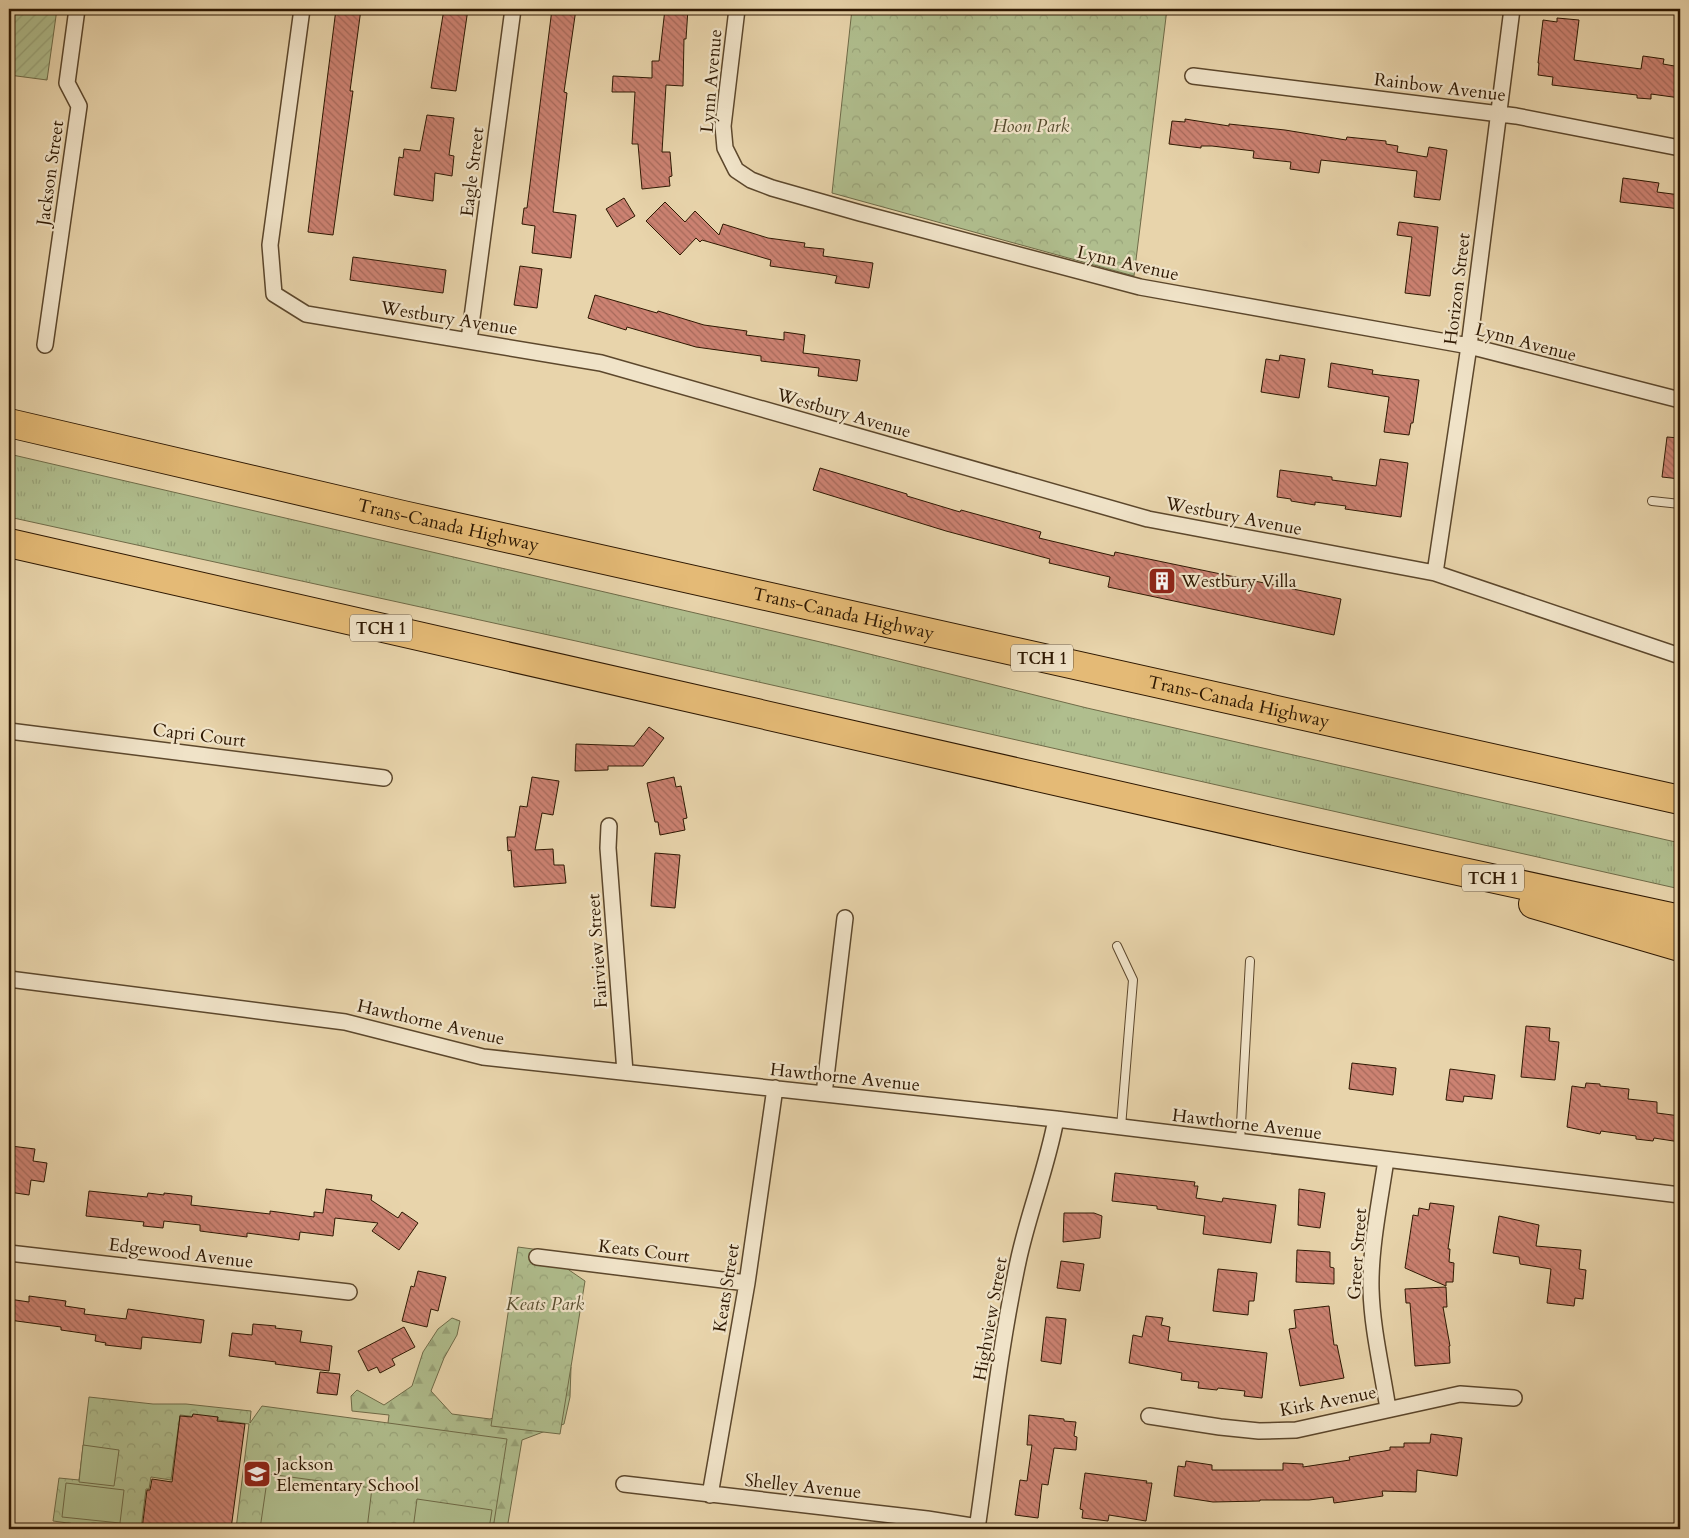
<svg xmlns="http://www.w3.org/2000/svg" width="1689" height="1538" viewBox="0 0 1689 1538" font-family="Cardo,serif">
  <style>
    .grass { fill: url(#grass-tufts); stroke: #6f6b48 }
    .forest { fill: url(#forest-firs); stroke: #6f6b48 }
    .park { fill: url(#park-crowns); stroke: #6f6b48 }
    .garden { fill: url(#garden-furrows); stroke: #6f6b48 }
    .pitch { fill: #b0be8e; stroke: #6f6b48 }
    .building { fill: url(#building-back-hatch); stroke: #2e1802 }
    .lines { fill: none; stroke-linecap: round; stroke-linejoin: round }
    .lane-casing { stroke: #5c472c; stroke-width: 10 }
    .street-casing { stroke: #5c472c; stroke-width: 18 }
    .highway-casing { stroke: #2e1802; stroke-width: 30 }
    .lane { stroke: #f0e3c8; stroke-width: 8 }
    .street { stroke: #f0e3c8; stroke-width: 15 }
    .highway { stroke: #e4ba76; stroke-width: 28 }
    .labels { text-anchor: middle; stroke-width: 4.5; stroke-linejoin: round; paint-order: stroke }
    .shield { fill: #f0e3c8; stroke: #68553d; stroke-width: 1 }
    .shield-label { font-size: 16px; font-weight: bold; fill: #2e1802 }
    .street-label { font-size: 18px; fill: #2e1802; stroke: #f0e3c8 }
    .park-label { font-size: 18px; font-style: italic; fill: #554a2c; stroke: #f0e3c8 }
    .poi-label { font-size: 18px; fill: #2e1802; stroke: #f0e3c8; text-anchor: start }
  </style>
  <defs>
    <pattern id="grass-tufts" width="24" height="20" patternUnits="userSpaceOnUse" patternTransform="scale(1.25)"><rect width="24" height="20" fill="#b0be8e"/><path d="M3 7l-1-3M5 7V3M7 7l1-3M15 17l-1-3M17 17v-4M19 17l1-3" fill="none" stroke="#98a379"/></pattern>
    <pattern id="forest-firs" width="22" height="20" patternUnits="userSpaceOnUse" patternTransform="scale(1.25)"><rect width="22" height="20" fill="#b0be8e"/><path d="M5 1l3.5 6h-7zM16 11l3.5 6h-7z" fill="#98a379"/></pattern>
    <pattern id="park-crowns" width="20" height="18" patternUnits="userSpaceOnUse" patternTransform="scale(1.25)"><rect width="20" height="18" fill="#b0be8e"/><path d="M2 6a3 3 0 1 1 6 0M12 15a3 3 0 1 1 6 0" fill="none" stroke="#98a379"/></pattern>
    <pattern id="garden-furrows" width="10" height="10" patternUnits="userSpaceOnUse" patternTransform="scale(1.25)"><rect width="10" height="10" fill="#b0be8e"/><path d="M-1 1l2-2M0 10L10 0M9 11l2-2" fill="none" stroke="#98a379"/></pattern>
    <pattern id="building-back-hatch" width="6" height="6" patternUnits="userSpaceOnUse" patternTransform="scale(1.25)"><rect width="6" height="6" fill="#cc8272"/><path d="M-1 5l2 2M0 0l6 6M5-1l2 2" fill="none" stroke="#a6695b"/></pattern>
  </defs>
  <rect width="100%" height="100%" fill="#e8d4ab"/>
  <filter id="stains"><feTurbulence type="fractalNoise" baseFrequency=".004" numOctaves="4"/><feColorMatrix values="0 0 0 0 .2 0 0 0 0 .09 0 0 0 0 .02 0 0 0 .5 -.17"/></filter>
  <radialGradient id="worn" r=".72"><stop offset=".6" stop-color="#630" stop-opacity="0"/><stop offset="1" stop-color="#630" stop-opacity=".3"/></radialGradient>
  <!-- grass -->
  <path class="grass" d="M9 454 829 644 1087 708 1680 843V889L576 641 9 517Z"/>
  <!-- forest -->
  <path class="forest" d="M452 1318 460 1321 457 1335 444 1358 431 1391 452 1414 490 1419 506 1414 562 1357 571 1367 570 1397 564 1424 522 1440 507 1529H481L385 1446 389 1415 352 1411 351 1396 357 1390 384 1405 412 1386 423 1352 438 1329Z"/>
  <!-- park -->
  <path class="park" d="M852 9H1167L1134 276 832 193Z
    M518 1247 540 1250 585 1281 560 1434 491 1426Z
    M89 1397 153 1404H186L251 1411 250 1423 262 1406 507 1439 493 1529H236L249 1424 218 1420V1417L207 1418 180 1415 171 1480 151 1477 149 1489H146L141 1529H112L53 1521 59 1478 79 1480Z"/>
  <!-- garden -->
  <path class="garden" d="M9 9H57L47 80 9 75Z"/>
  <!-- pitch -->
  <path class="pitch" d="M83 1445 119 1450 114 1486 79 1482Z
    M268 1474 372 1488 367 1529H260Z
    M66 1483 124 1490 120 1523 62 1517Z
    M417 1499 492 1510 489 1529H413Z"/>
  <!-- building -->
  <path class="building" d="M336 9H361L350 91H353L333 235 308 232Z
    M444 9H468L456 91 431 88Z
    M552 9H576L564 92 567 93 553 212 576 215 571 258 532 253 535 226 522 224 524 208H527Z
    M665 9H688L686 39H684L683 86 666 85 662 152H670L672 176 669 177 670 186 642 189 638 144H632L635 92H612L613 76 652 78V61H659Z
    M1557 18 1579 20 1574 60 1641 69 1643 56 1664 59 1663 64 1680 67V98L1651 94V99L1637 98V95L1552 85 1553 77 1538 75 1539 63H1538L1543 20 1557 22Z
    M427 115 454 118 449 155 454 156 452 176 435 173 433 201 394 195 399 157 403 158 404 149 420 151Z
    M1185 119 1229 126V124L1285 130 1346 140 1347 137 1386 141V144L1398 146 1397 152 1427 157 1429 147 1447 150 1440 200 1414 197 1417 171 1321 160 1319 173 1290 169 1291 162 1253 158 1254 151 1212 146H1201V148L1169 144 1172 121 1185 122Z
    M1623 178 1659 183 1657 192 1680 195V209L1620 202Z
    M624 198 635 216 617 227 606 209Z
    M665 202 685 222 695 211 719 235 723 224 768 238 805 243 804 247 824 249 823 256 873 263 869 288 835 283 837 276 827 274 770 266 771 260 702 240 700 242 696 238 680 255 646 221Z
    M1399 222 1438 227 1430 296 1405 293 1412 237 1397 235Z
    M353 257 446 270 443 293 350 280Z
    M520 266 542 269 537 308 514 305Z
    M595 295 657 313 658 311 704 325 747 331 746 335 784 340V332L805 335 803 353 860 360 857 381 818 376 819 368 761 361V356L696 347 627 327 626 330 588 318Z
    M1280 355 1305 359 1299 398 1261 392 1266 359 1279 361Z
    M1331 363 1373 370 1372 374 1419 380 1413 423H1411L1409 435 1384 432 1389 397 1328 387Z
    M1667 437 1680 438V479L1662 477Z
    M1380 459 1408 463 1401 517 1345 509 1346 506 1315 502V505L1291 501V499L1277 497 1280 470 1332 477V480L1376 486Z
    M820 468 907 494V496L960 512 961 510 1041 532 1039 538 1114 556 1115 552 1341 599 1334 635 1108 587 1110 577 1049 563 1050 559 946 531 813 490Z
    M649 727 664 738 643 766H608V770L575 771 576 744 634 746Z
    M532 777 559 781 553 815 542 813 535 850 553 849 554 865H564L566 883 514 887 511 850 508 851 507 837H515L520 806 527 807Z
    M674 777 676 787 681 786 687 818 683 819 685 830 660 835 658 822H655L647 783Z
    M655 853 680 855 675 908 651 906Z
    M1526 1026 1550 1028 1549 1041 1559 1042 1555 1080 1521 1077Z
    M1352 1063 1396 1068 1393 1095 1349 1089Z
    M1450 1069 1495 1075 1492 1099 1464 1096 1463 1102 1446 1100Z
    M1586 1083 1600 1084V1086L1629 1089 1628 1099 1657 1102V1113L1680 1116V1142L1654 1138 1653 1141 1636 1139V1136L1601 1131 1600 1134 1567 1127 1572 1086 1585 1088Z
    M11 1146 35 1149 33 1161 47 1163 44 1182 31 1180 29 1195 9 1192V1162Z
    M1115 1173 1195 1182 1194 1186H1198L1196 1198 1222 1202 1223 1198 1276 1205 1271 1243 1203 1234 1205 1216 1157 1209V1206L1112 1201Z
    M326 1189 372 1195 371 1200 398 1218 402 1212 418 1223 399 1250 372 1231 378 1223 335 1218 333 1236 300 1232 299 1240 247 1233V1237L200 1231V1225L164 1221 163 1228 143 1226 144 1222 86 1216 89 1191 147 1197 148 1193 164 1195V1193L192 1196 191 1205 270 1214V1211L314 1217V1212L323 1213Z
    M1299 1189 1325 1193 1320 1228 1298 1225Z
    M1430 1203 1454 1206 1448 1249H1450L1449 1262 1454 1263 1453 1282H1446V1286L1405 1268 1413 1215 1418 1216 1419 1208 1429 1210Z
    M1064 1213H1094L1102 1216 1100 1238 1063 1242Z
    M1499 1216 1539 1225 1536 1246 1581 1250 1579 1269 1586 1270 1583 1299 1575 1298 1574 1306 1547 1303 1551 1269 1520 1264 1519 1257 1493 1253Z
    M1297 1250 1330 1252V1267L1334 1268V1284L1296 1282Z
    M1061 1261 1084 1264 1080 1291 1057 1288Z
    M1218 1269 1257 1273 1254 1301H1249L1248 1315 1213 1311Z
    M418 1271 446 1277 438 1311 431 1309 427 1327 402 1321 411 1286 414 1287Z
    M1446 1287 1447 1307H1443L1450 1346H1449L1450 1363 1415 1366 1410 1303H1406L1405 1289Z
    M29 1296 66 1301 65 1306 85 1309 84 1314 126 1319 128 1309 204 1320 201 1343 142 1337 141 1349 105 1345 106 1343 95 1341 96 1335 61 1330V1327L9 1320V1299L29 1302Z
    M1329 1306 1334 1345H1337L1344 1378 1300 1386 1289 1329 1296 1328 1294 1310Z
    M1146 1316 1163 1318 1161 1325 1170 1327 1168 1341 1267 1353 1262 1398 1244 1396 1245 1391 1218 1388 1217 1390 1198 1388 1199 1382 1181 1380 1182 1373 1129 1363 1133 1335 1142 1337Z
    M1046 1317 1066 1319 1061 1364 1041 1361Z
    M253 1324 276 1326 275 1328 302 1331 300 1342 332 1346 329 1371 275 1364 276 1362 229 1356 232 1333 252 1335Z
    M404 1327 415 1347 392 1359 395 1365 380 1373 377 1367 368 1371 358 1351Z
    M320 1372 340 1374 337 1395 317 1393Z
    M193 1414 218 1417 217 1421 245 1424 231 1529H142L147 1490H150L152 1479 172 1482 180 1416 192 1417Z
    M1029 1415 1064 1419V1421L1076 1422 1074 1436 1077 1437 1076 1450 1054 1448 1048 1485 1042 1484 1038 1518 1015 1515 1020 1480 1027 1481 1032 1445H1027Z
    M1431 1434 1462 1438 1457 1476 1417 1470 1416 1492 1382 1491 1383 1496 1334 1503 1333 1497 1309 1500H1260V1501L1213 1502 1174 1496 1178 1466 1185 1467 1186 1461 1212 1465V1470H1283V1463L1303 1464V1467L1350 1460 1349 1457 1390 1450V1447H1404V1443H1430Z
    M1085 1473 1147 1481 1146 1483H1152L1146 1521 1109 1515 1108 1521 1082 1518 1083 1510 1080 1509Z"/>
  <g class="lines">
    <defs>
      <path id="lane" d="M1652 501 1680 504
        M1117 946 1133 980 1121 1127
        M1240 1142 1250 961"/>
      <path id="street" d="M302 9 270 245 274 294 306 314 601 363 1148 519 1435 573 1680 656
        M737 9 723 126 725 148 736 170 751 180 772 188 860 213 1140 287 1469 346 1680 400
        M1193 76 1516 116 1680 148
        M469 340 513 9
        M45 345 79 106 67 83 77 9
        M1435 573 1469 346 1512 9
        M9 731 384 778
        M609 826 608 848 625 1072
        M9 979 345 1022 483 1057 1056 1119 1680 1195
        M824 1094 845 918
        M1386 1160C1380 1200 1370 1249 1371 1289 1372 1329 1382 1369 1388 1409
        M9 1253 349 1292
        M537 1257 747 1283
        M1149 1416 1220 1427 1259 1431 1296 1430 1460 1394 1514 1398
        M624 1484 927 1519 978 1527
        M710 1495 747 1283 775 1088
        M977 1529C990 1440 999 1350 1018 1262 1028 1214 1047 1168 1056 1119"/>
      <g id="highway">
        <path id="s1" d="M9 423 403 515 1680 800"/>
        <path d="M9 543 1306 838 1680 919"/>
        <path d="M1533 904 1680 947"/>
      </g>
    </defs>
    <!-- lane casing -->
    <use href="#lane" class="lane-casing"/>
    <!-- street casing -->
    <use href="#street" class="street-casing"/>
    <!-- highway casing -->
    <use href="#highway" class="highway-casing"/>
    <!-- lane -->
    <use href="#lane" class="lane"/>
    <!-- street -->
    <use href="#street" class="street"/>
    <!-- highway -->
    <use href="#highway" class="highway"/>
  </g>
  <!-- icons -->
  <defs>
    <symbol id="building-square" viewBox="-11 -11 22 22"><rect x="-9" y="-9" width="18" height="18" rx="4" fill="#8f2418" stroke="#f0e3c8"/><path d="M-4-6H4V6H1V3H-1V6H-4ZM-2.5-4.3h1.7v1.8h-1.7ZM.8-4.3h1.7v1.8H.8ZM-2.5-1h1.7V.8h-1.7ZM.8-1h1.7V.8H.8Z" fill="#fff"/></symbol>
    <symbol id="school-square" viewBox="-11 -11 22 22"><rect x="-9" y="-9" width="18" height="18" rx="4" fill="#8f2418" stroke="#f0e3c8"/><path d="M0-5L7-2L0 1L-7-2ZM-4 1L0 2.5L4 1V4Q0 6-4 4Z" fill="#fff"/></symbol>
  </defs>
  <g fill-rule="evenodd">
    <use href="#building-square" x="1146" y="565" width="32" height="32"/>
    <use href="#school-square" x="241" y="1458" width="32" height="32"/>
  </g>
  <g class="labels">
    <!-- shield labels -->
    <g class="shield">
      <rect x="350" y="614.5" width="62" height="27" rx="4"/>
      <rect x="1011" y="644.5" width="62" height="27" rx="4"/>
      <rect x="1462" y="864.5" width="62" height="27" rx="4"/>
    </g>
    <g class="shield-label">
      <text x="381" y="634">TCH 1</text>
      <text x="1042" y="664">TCH 1</text>
      <text x="1493" y="884">TCH 1</text>
    </g>
    <!-- street labels -->
    <g class="street-label">
      <text transform="translate(711 81) rotate(-85)" y="6">Lynn Avenue</text>
      <text transform="translate(1440 87) rotate(7)" y="6">Rainbow Avenue</text>
      <text transform="translate(472 172) rotate(-83)" y="6">Eagle Street</text>
      <text transform="translate(50 173) rotate(-82)" y="6">Jackson Street</text>
      <text transform="translate(1128 263) rotate(13)" y="6">Lynn Avenue</text>
      <text transform="translate(1457 289) rotate(-83)" y="6">Horizon Street</text>
      <text transform="translate(449 318) rotate(9)" y="6">Westbury Avenue</text>
      <text transform="translate(1526 342) rotate(15)" y="6">Lynn Avenue</text>
      <text transform="translate(844 413) rotate(16)" y="6">Westbury Avenue</text>
      <text transform="translate(1234 516) rotate(11)" y="6">Westbury Avenue</text>
      <text dy="6" stroke="none"><textPath href="#s1" startOffset="451">Trans-Canada Highway</textPath></text>
      <text dy="6" stroke="none"><textPath href="#s1" startOffset="856">Trans-Canada Highway</textPath></text>
      <text dy="6" stroke="none"><textPath href="#s1" startOffset="1261">Trans-Canada Highway</textPath></text>
      <text transform="translate(199 735) rotate(7)" y="6">Capri Court</text>
      <text transform="translate(597 951) rotate(-94)" y="6">Fairview Street</text>
      <text transform="translate(431 1022) rotate(13)" y="6">Hawthorne Avenue</text>
      <text transform="translate(845 1077) rotate(6)" y="6">Hawthorne Avenue</text>
      <text transform="translate(1247 1124) rotate(7)" y="6">Hawthorne Avenue</text>
      <text transform="translate(644 1251) rotate(7)" y="6">Keats Court</text>
      <text transform="translate(181 1253) rotate(7)" y="6">Edgewood Avenue</text>
      <text transform="translate(1357 1254) rotate(-86)" y="6">Greer Street</text>
      <text transform="translate(726 1288) rotate(-81)" y="6">Keats Street</text>
      <text transform="translate(990 1319) rotate(-80)" y="6">Highview Street</text>
      <text transform="translate(1328 1401) rotate(-11)" y="6">Kirk Avenue</text>
      <text transform="translate(803 1486) rotate(6)" y="6">Shelley Avenue</text>
    </g>
    <!-- park labels -->
    <g class="park-label">
      <text x="1031" y="132">Hoon Park</text>
      <text x="545" y="1310">Keats Park</text>
    </g>
    <!-- poi labels -->
    <g class="poi-label">
      <text x="1181" y="587">Westbury Villa</text>
      <text x="276" y="1470">Jackson<tspan x="276" dy="21">Elementary School</tspan></text>
    </g>
  </g>
  <!-- margin -->
  <rect width="1689" height="1538" fill="none" stroke="#e8d4ab" stroke-width="30"/>
  <rect x="10" y="10" width="1669" height="1518" fill="none" stroke="#2e1802" stroke-width="2.5"/>
  <rect x="15" y="15" width="1659" height="1508" fill="none" stroke="#2e1802"/>
  <rect width="100%" height="100%" filter="url(#stains)"/>
  <rect width="100%" height="100%" fill="url(#worn)"/>
</svg>
